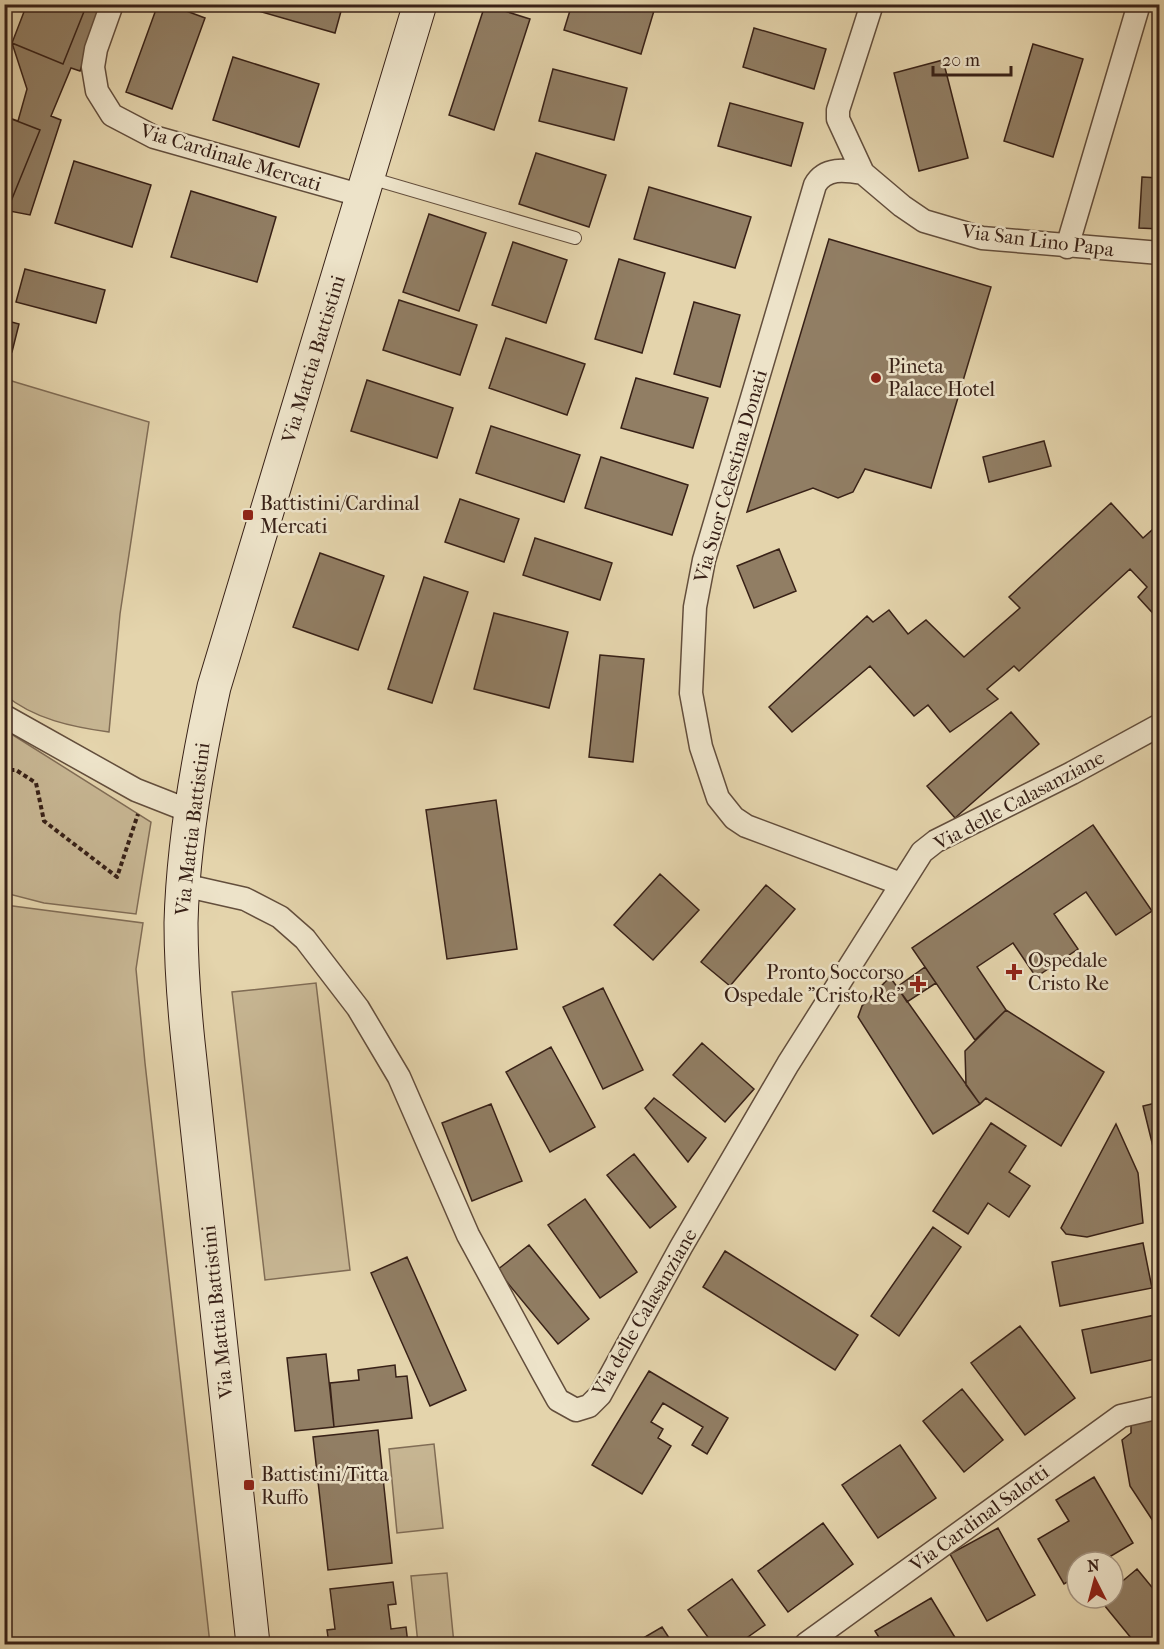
<svg xmlns="http://www.w3.org/2000/svg" width="1164" height="1649" viewBox="0 0 1164 1649" font-family="'IM FELL French Canon',serif">
  <style>
    .green { fill: #c7b693; stroke: #806c55; stroke-width: 1.5 }
    .building { fill: #917e64; stroke: #382117; stroke-width: 1.5 }
    .lines { fill: none; stroke-linecap: round; stroke-linejoin: round }
    .service-casing { stroke: #634e3c; stroke-width: 14 }
    .minor-casing { stroke: #634e3c; stroke-width: 25 }
    .secondary-casing { stroke: #382117; stroke-width: 35 }
    .path { stroke: #382117; stroke-width: 4; stroke-dasharray: 4.5 3; stroke-linecap: butt }
    .service { stroke: #ede3c9; stroke-width: 12 }
    .minor { stroke: #ede3c9; stroke-width: 22 }
    .secondary { stroke: #ede3c9; stroke-width: 33 }
    .poi-dot { fill: #8f2418; stroke: #ede3c9; stroke-width: 2 }
    .labels { text-anchor: middle; stroke-width: 5; stroke-linejoin: round; paint-order: stroke }
    .street-label { font-size: 20px; fill: #382117; stroke: #ede3c9 }
    .poi-label { font-size: 20px; fill: #382117; stroke: #ede3c9; text-anchor: start }
  </style>
  <rect width="100%" height="100%" fill="#e4d4ac"/>
  <filter id="stains"><feTurbulence type="fractalNoise" baseFrequency=".00333" numOctaves="4"/><feColorMatrix values="0 0 0 0 .2 0 0 0 0 .09 0 0 0 0 .02 0 0 0 .5 -.17"/></filter>
  <radialGradient id="worn" r=".72"><stop offset=".6" stop-color="#630" stop-opacity="0"/><stop offset="1" stop-color="#630" stop-opacity=".3"/></radialGradient>
  <!-- green -->
  <path class="green" d="M5 379 149 422 120 614 109 732C72 727 34 719 5 695Z
    M5 730 151 822 136 914 44 903 5 893Z
    M5 905 143 923 136 969 145 1063 210 1644H5L4 1386 9 1353 4 1292Z
    M316 983 350 1270 265 1280 232 992Z
    M434 1444 443 1528 397 1533 389 1449Z
    M447 1573 454 1644H418L411 1576Z"/>
  <!-- building -->
  <path class="building" d="M27 4H87L63 64 12 43Z
    M27 4H103L80 71 71 68 51 116 61 120 30 215 4 210V116L18 121 27 89 12 43Z
    M158 4H168L205 18 172 109 126 92Z
    M249 4H343L335 33 248 8Z
    M572 4H656L641 54 564 30Z
    M485 5 530 19 494 130 449 115Z
    M754 28 826 49 814 89 743 67Z
    M1033 44 1083 59 1053 157 1004 141Z
    M233 57 319 84 299 147 213 120Z
    M943 60 968 158 919 171 894 73Z
    M553 69 627 88 614 140 539 121Z
    M730 103 803 123 791 166 718 146Z
    M4 116 40 130 7 211 4 210Z
    M536 153 606 175 589 227 519 204Z
    M74 161 151 185 132 247 55 223Z
    M1142 177 1160 178V229L1139 228Z
    M649 187 751 217 735 268 634 239Z
    M191 191 276 217 257 282 171 257Z
    M429 214 486 233 459 311 403 292Z
    M829 239 991 287 931 488 865 469 853 492 838 498 813 488 747 512Z
    M513 242 567 260 546 323 492 305Z
    M619 259 665 273 642 353 595 339Z
    M25 269 105 290 96 323 16 302Z
    M399 300 477 325 460 375 383 350Z
    M694 302 740 315 720 387 674 374Z
    M4 320 19 324 12 352 4 351Z
    M506 338 585 364 567 415 489 388Z
    M636 378 708 398 693 448 621 428Z
    M367 380 453 408 437 458 351 431Z
    M491 426 580 455 564 502 476 473Z
    M1044 441 1051 466 989 482 983 457Z
    M601 457 688 485 672 535 585 508Z
    M460 499 519 519 504 562 445 542Z
    M1111 503 1143 538 1160 523V621L1138 597 1147 587 1130 569 1019 671 1014 666 987 689 998 699 950 732 928 705 914 716 870 666 792 732 769 707 867 616 873 622 889 610 908 634 926 620 964 657 1020 608 1009 597Z
    M535 538 612 563 600 600 523 575Z
    M779 549 796 591 754 608 737 566Z
    M320 553 384 576 358 650 293 627Z
    M424 577 468 592 432 703 388 689Z
    M494 613 568 632 549 708 474 689Z
    M600 655 644 659 633 762 589 757Z
    M1011 712 1039 744 955 818 927 786Z
    M496 800 517 949 447 959 426 810Z
    M1093 825 1152 911 1116 935 1086 892 1054 914 1078 949 1036 977 1013 943 977 967 1006 1010 975 1040 912 948Z
    M660 874 699 910 653 960 614 925Z
    M766 885 795 909 730 986 701 962Z
    M925 967 936 983 907 1002 897 987Z
    M890 977 980 1104 933 1134 858 1017 862 1006Z
    M603 988 643 1070 603 1089 563 1007Z
    M1006 1010 1104 1072 1061 1146 986 1098 980 1104 966 1085 965 1051Z
    M702 1043 754 1089 725 1122 673 1075Z
    M551 1047 595 1127 550 1152 506 1072Z
    M654 1098 706 1138 688 1162 645 1108Z
    M1160 1102V1171H1159L1143 1106Z
    M491 1104 522 1181 472 1201 442 1123Z
    M991 1123 1026 1146 1009 1172 1030 1186 1009 1217 988 1203 968 1234 933 1211Z
    M1116 1124 1138 1173 1143 1223 1087 1237 1066 1234 1061 1228Z
    M634 1154 676 1207 650 1228 607 1175Z
    M585 1199 637 1272 600 1298 548 1225Z
    M933 1227 961 1247 899 1336 871 1316Z
    M1143 1243 1152 1288 1060 1306 1052 1262Z
    M529 1245 589 1319 558 1344 497 1270Z
    M725 1251 858 1335 835 1370 703 1287Z
    M407 1257 466 1390 430 1406 371 1273Z
    M1160 1314V1358L1091 1373 1082 1330Z
    M1020 1326 1075 1398 1025 1435 971 1363Z
    M326 1354 334 1427 295 1431 287 1358Z
    M395 1365 396 1377 407 1376 412 1418 334 1427 330 1383 359 1380 358 1370Z
    M649 1371 728 1418 707 1454 692 1445 703 1427 663 1403 651 1422 663 1429 658 1438 671 1446 642 1494 592 1465Z
    M962 1389 1003 1440 964 1472 923 1421Z
    M1160 1420V1522L1153 1521 1130 1486 1122 1440 1131 1433V1422Z
    M378 1430 392 1563 328 1570 313 1437Z
    M900 1445 936 1498 878 1538 842 1485Z
    M1094 1477 1133 1543 1101 1562H1077V1576L1064 1584 1038 1539 1069 1521 1056 1500Z
    M823 1523 853 1564 788 1612 758 1571Z
    M998 1528 1035 1595 987 1621 950 1554Z
    M1137 1569 1160 1597V1644H1136L1100 1600 1113 1598V1589Z
    M732 1579 765 1625 738 1644H713L688 1610Z
    M393 1582 396 1604 388 1605 391 1629 406 1627 408 1644H329L327 1630 335 1629 330 1589Z
    M931 1598 959 1644H883L875 1631Z
    M662 1627 673 1644H633Z"/>
  <g class="lines">
    <defs>
      <path id="service" d="M370 178 575 238"/>
      <path id="minor" d="M112 4 96 49 93 67 97 91 112 115 154 137 363 196
        M872 4 838 110V119L863 173 902 206 924 221 982 238 1160 253
        M863 173C845 170 825 167 815 185L704 560 695 607 691 693 701 747 718 798 734 818 746 826 901 884
        M1067 247 1139 4
        M4 716 136 790 192 812
        M183 885 245 899 280 917 305 939 358 1008 399 1077 468 1235 543 1373 558 1400 576 1410 589 1406 600 1395 681 1247 788 1064 922 852 936 841 1072 773 1160 725
        M806 1644 1121 1416 1160 1407"/>
      <path id="secondary" d="M253 1644 188 1042C184 1003 181 963 181 923 183 845 197 764 214 687L420 4"/>
    </defs>
    <!-- service casing -->
    <use href="#service" class="service-casing"/>
    <!-- minor casing -->
    <use href="#minor" class="minor-casing"/>
    <!-- secondary casing -->
    <use href="#secondary" class="secondary-casing"/>
    <!-- path -->
    <path class="path" d="M4 773 6 770H16L36 783 44 821 117 877 138 814"/>
    <!-- service -->
    <use href="#service" class="service"/>
    <!-- minor -->
    <use href="#minor" class="minor"/>
    <!-- secondary -->
    <use href="#secondary" class="secondary"/>
  </g>
  <!-- markers -->
  <g class="poi-dot">
    <circle cx="876" cy="378" r="6"/>
    <rect x="242" y="509" width="12" height="12" rx="3"/>
    <path d="M1011 963h6v6h6v6h-6v6h-6v-6h-6v-6h6z"/>
    <path d="M915 975h6v6h6v6h-6v6h-6v-6h-6v-6h6z"/>
    <rect x="243" y="1479" width="12" height="12" rx="3"/>
  </g>
  <g class="labels">
    <!-- street labels -->
    <g class="street-label">
      <text transform="translate(231 157) rotate(17)" y="7">Via Cardinale Mercati</text>
      <text transform="translate(1038 240) rotate(7)" y="7">Via San Lino Papa</text>
      <text transform="translate(313 359) rotate(-73)" y="7">Via Mattia Battistini</text>
      <text transform="translate(730 476) rotate(-74)" y="7">Via Suor Celestina Donati</text>
      <text transform="translate(1019 800) rotate(-28)" y="7">Via delle Calasanziane</text>
      <text transform="translate(192 829) rotate(-83)" y="7">Via Mattia Battistini</text>
      <text transform="translate(217 1312) rotate(-96)" y="7">Via Mattia Battistini</text>
      <text transform="translate(644 1312) rotate(-60)" y="7">Via delle Calasanziane</text>
      <text transform="translate(979 1518) rotate(-36)" y="7">Via Cardinal Salotti</text>
    </g>
    <!-- poi labels -->
    <g class="poi-label">
      <text x="888" y="373">Pineta<tspan x="888" dy="23">Palace Hotel</tspan></text>
      <text x="260" y="510">Battistini/Cardinal<tspan x="260" dy="23">Mercati</tspan></text>
      <text x="1028" y="967">Ospedale<tspan x="1028" dy="23">Cristo Re</tspan></text>
      <text x="904" y="979" text-anchor="end">Pronto Soccorso<tspan x="904" dy="23">Ospedale "Cristo Re"</tspan></text>
      <text x="261" y="1481">Battistini/Titta<tspan x="261" dy="23">Ruffo</tspan></text>
    </g>
  </g>
  <!-- margin -->
  <rect width="1164" height="1649" fill="none" stroke="#e4d4ac" stroke-width="24"/>
  <rect x="6" y="6" width="1152" height="1637" fill="none" stroke="#382117" stroke-width="3"/>
  <rect x="12" y="12" width="1140" height="1625" fill="none" stroke="#382117" stroke-width="1.5"/>
  <!-- north arrow -->
  <g transform="translate(1095 1580) rotate(354)"><circle r="28" fill="#ede3c9" stroke="#a59582" stroke-width="1.5"/>
  <path d="M0-4.5L10 22L0 15L-10 22Z" fill="#8f2418"/>
  <text y="-9" font-size="16" font-weight="bold" text-anchor="middle" fill="#382117">N</text>
  </g>
  <!-- scale -->
  <path d="M933 66v9h78v-9" fill="none" stroke="#382117" stroke-width="3"/>
  <text x="942" y="66" font-size="18" fill="#382117" stroke="#ede3c9" stroke-width="4.5" paint-order="stroke">20 m</text>
  <rect width="100%" height="100%" filter="url(#stains)"/>
  <rect width="100%" height="100%" fill="url(#worn)"/>
</svg>
